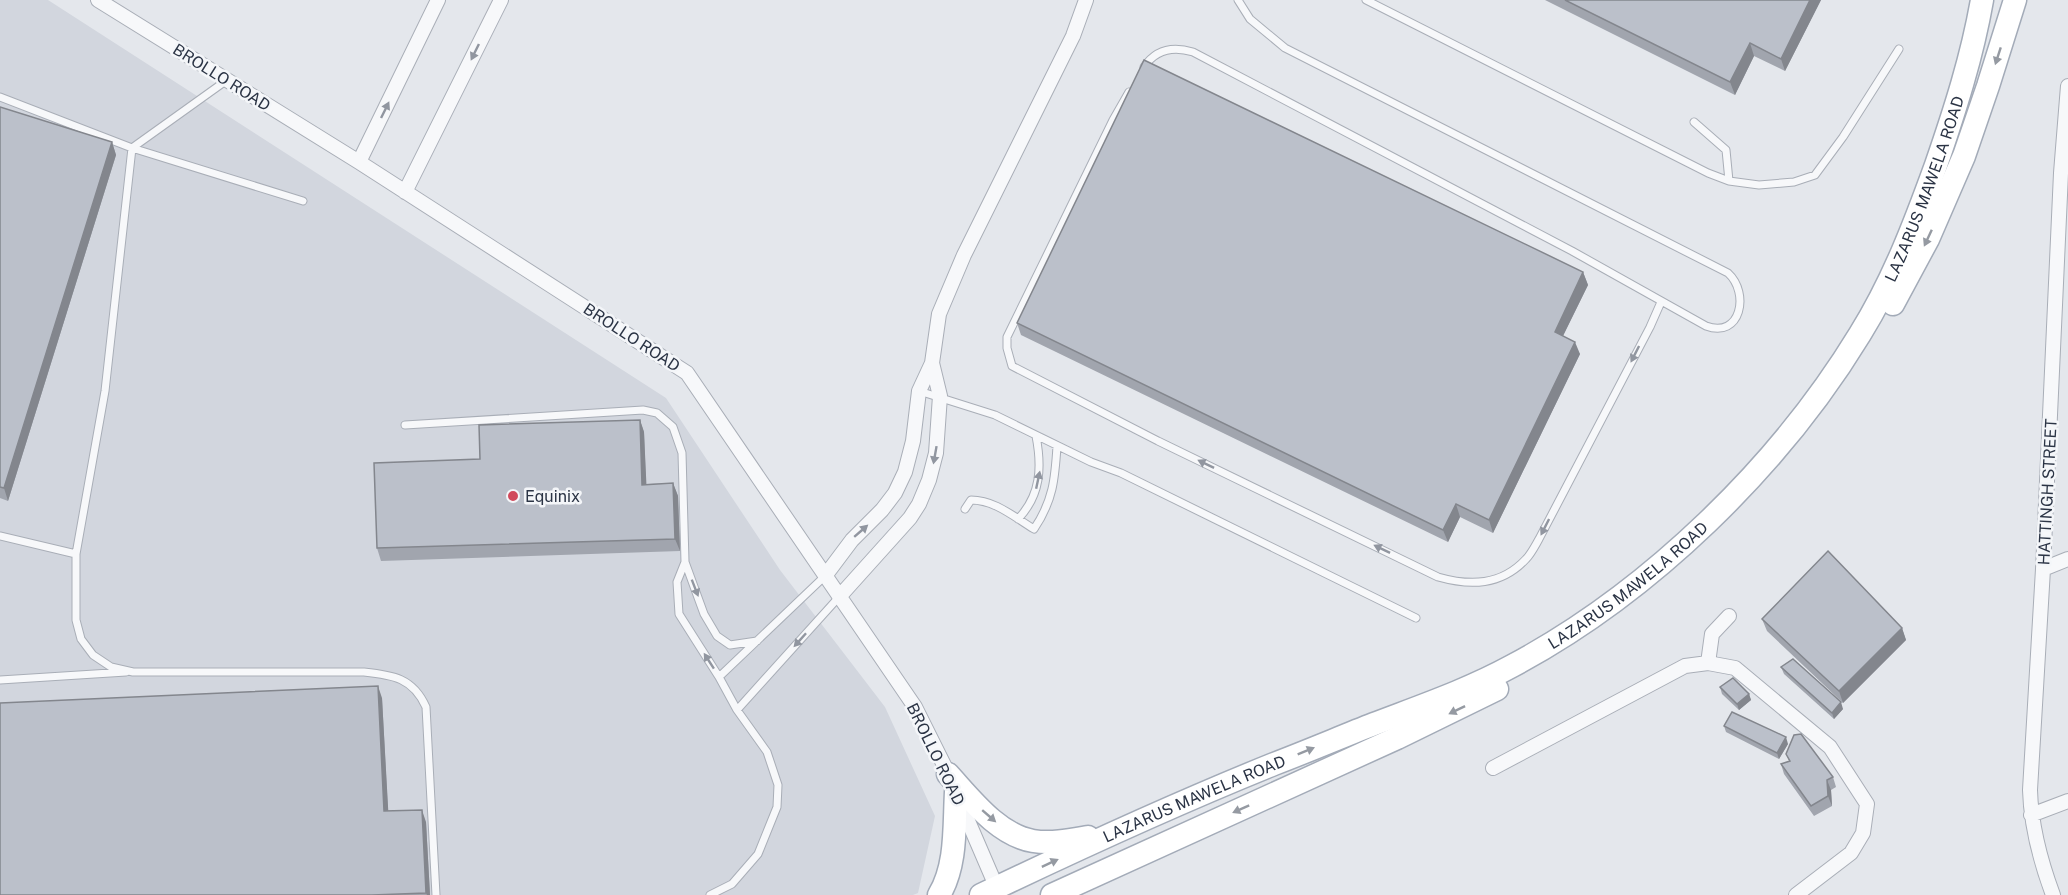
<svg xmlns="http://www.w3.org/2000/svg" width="2068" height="895" viewBox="0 0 2068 895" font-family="'Public Sans',sans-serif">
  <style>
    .built { fill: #d2d6de }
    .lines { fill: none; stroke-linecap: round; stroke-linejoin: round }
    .service-casing { stroke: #a9aeb7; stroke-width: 9 }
    .minor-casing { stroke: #a9aeb7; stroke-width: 16 }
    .primary-casing { stroke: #a3abb8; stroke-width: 25 }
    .service { stroke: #f7f8fa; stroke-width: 7 }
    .minor { stroke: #f7f8fa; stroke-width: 14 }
    .primary { stroke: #fff; stroke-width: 22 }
    .wall { fill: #a1a5ae }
    .shaded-wall { fill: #83868d }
    .building { fill: #bbc0ca; stroke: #83868d; stroke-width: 1.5 }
    .oneway { fill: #9196a0 }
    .oneway2 { fill: #959aa2 }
    .poi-dot { fill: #d1495b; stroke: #f4f6f9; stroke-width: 2 }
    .labels { text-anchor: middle; stroke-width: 5; stroke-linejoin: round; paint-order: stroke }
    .street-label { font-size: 16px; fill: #2b3445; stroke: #f4f6f9 }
    .poi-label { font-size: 16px; fill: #2b3445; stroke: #f4f6f9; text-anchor: start }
  </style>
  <rect width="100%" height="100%" fill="#e4e7ec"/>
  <!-- built -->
  <path class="built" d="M0 0H48L666 398 780 570 885 707 935 816 918 893 913 895H0Z"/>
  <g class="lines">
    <defs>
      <path id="service" d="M1366 0 1708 173 1729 181
        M1144 67C1156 49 1173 46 1193 52L1572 251 1706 326C1741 339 1750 293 1728 273L1285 48 1250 19 1238 0
        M1129 92 1113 120 1007 337V348L1012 366 1158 441 1438 577C1470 586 1501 586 1526 559 1531 554 1535 546 1539 539L1650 327 1661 302
        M0 97 132 148 227 80
        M1694 122 1726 150 1729 181 1759 185 1794 182 1815 175 1843 137 1899 49
        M303 201 132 148 105 391 76 554V620L81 639 93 655 111 667 133 672H364C393 675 413 678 426 707L436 895
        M919 391 995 415 1091 462 1121 473 1416 618
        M405 425 643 410 657 413 673 427 682 453 685 562 704 614 717 636 730 645 757 641
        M965 509 971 500C995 500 1014 517 1034 529 1053 501 1055 479 1057 446
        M1018 519C1041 495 1042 467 1036 436
        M0 536 76 554
        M685 562 677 582 679 614 719 677 737 710 767 752 778 785 777 807 758 854 732 884 710 895
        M719 677 825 576
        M0 680 126 672
        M737 710 839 597"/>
      <path id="minor" d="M98 0 359 162 687 373 915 707 951 779
        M359 162 438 0
        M405 192 501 0
        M2043 569 2068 559
        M825 576 852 540 882 510 895 493 905 472 913 441 919 391 932 363 939 314 964 255 1073 36 1086 0
        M839 597 910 518 919 504 929 480 936 453 940 396 932 363
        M1708 663 1712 634 1729 616
        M1493 768 1685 666 1708 663 1735 668 1830 747 1867 804 1863 833 1851 853 1796 895
        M959 800 999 893
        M2031 815 2068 801
        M2053 895C2040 860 2031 827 2030 790L2043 569 2061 173 2068 86"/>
      <g id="primary">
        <path d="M1893 304 1928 239 1964 156 1988 86 2015 0"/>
        <path d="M948 774C971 799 998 835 1033 841 1052 844 1071 840 1088 837"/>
        <path d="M939 895C957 865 954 826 956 792"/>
        <path id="s1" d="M981 895C1077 849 1175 804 1274 764 1308 751 1341 737 1374 724 1421 706 1468 690 1512 666 1649 593 1779 467 1860 334 1893 281 1915 223 1936 165 1955 110 1972 57 1982 0"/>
        <path d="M1052 895 1397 738 1497 689"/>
      </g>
    </defs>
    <!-- service casing -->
    <use href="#service" class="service-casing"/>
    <!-- minor casing -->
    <use href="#minor" class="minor-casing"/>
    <!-- primary casing -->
    <use href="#primary" class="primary-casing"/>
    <!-- service -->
    <use href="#service" class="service"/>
    <!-- minor -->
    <use href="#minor" class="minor"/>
    <!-- primary -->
    <use href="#primary" class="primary"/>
  </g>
  <!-- wall -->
  <path class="wall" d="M1545 0H1821L1785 71 1754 56 1735 95Z
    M0 107 112 142 116 155 8 501 0 498Z
    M1583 272 1588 285 1563 336 1580 354 1493 533 1460 517 1448 542 1021 335 1017 323Z
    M640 420 644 432 646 484 673 483 678 496 680 551 381 561 377 548Z
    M1762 619 1902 628 1906 640 1843 703 1767 631Z
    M1781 667 1843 709 1834 719 1784 674Z
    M1720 687 1749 694 1751 700 1739 710 1722 694Z
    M382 698 388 811 426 822 430 895H0Z
    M1724 726 1788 744 1779 759 1726 732Z
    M1786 754 1833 777 1836 787 1831 790 1832 806 1814 816 1784 774 1781 764 1789 761Z"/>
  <!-- shaded-wall -->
  <path class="shaded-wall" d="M1810 0H1821L1785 71 1781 59Z
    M1750 43 1754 56 1735 95 1730 82Z
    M112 142 116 155 8 501 4 488Z
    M1583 272 1588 285 1559 344 1555 332Z
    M1575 342 1580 354 1493 533 1489 520Z
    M640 420 644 432 647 497 642 485Z
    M673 483 678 496 680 551 675 539Z
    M1456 504 1460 517 1448 542 1443 530Z
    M1902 628 1906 640 1843 703 1839 691Z
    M378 686 382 698 389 824 384 811Z
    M1749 694 1751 700 1739 710 1737 704Z
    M1841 702 1843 709 1834 719 1832 713Z
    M1786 737 1788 744 1779 759 1777 753Z
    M1827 780 1831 790 1832 806 1828 796Z
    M422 810 426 822 430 895H427L426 893Z"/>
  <!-- building -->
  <path class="building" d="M1565 0H1810L1781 59 1750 43 1730 82Z
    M1144 60 1583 272 1555 332 1575 342 1489 520 1456 504 1443 530 1017 323Z
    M0 107 112 142 4 488 0 487Z
    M640 420 642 485 673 483 675 539 377 548 374 463 480 459 479 425Z
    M1828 551 1902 628 1839 691 1762 619Z
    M1793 659 1841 702 1832 713 1781 667Z
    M1733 678 1749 694 1737 704 1720 687Z
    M378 686 384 811 422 810 426 893 372 895H0V703Z
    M1732 712 1786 737 1777 753 1724 726Z
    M1801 734 1833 777 1827 780 1828 796 1811 806 1781 764 1790 761 1786 754 1794 735Z"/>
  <!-- one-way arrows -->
  <defs><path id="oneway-solid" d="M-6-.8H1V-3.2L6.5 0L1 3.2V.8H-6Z" transform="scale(1.5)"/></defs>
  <g class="oneway">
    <use href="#oneway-solid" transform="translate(475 52) rotate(116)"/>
    <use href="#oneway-solid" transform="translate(385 110) rotate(-64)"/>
    <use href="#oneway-solid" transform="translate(1635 354) rotate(117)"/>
    <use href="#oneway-solid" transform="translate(935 455) rotate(100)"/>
    <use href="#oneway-solid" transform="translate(1206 464) rotate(-154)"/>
    <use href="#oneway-solid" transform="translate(1038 480) rotate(-78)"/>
    <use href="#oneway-solid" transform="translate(1545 527) rotate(117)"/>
    <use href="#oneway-solid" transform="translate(861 531) rotate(-41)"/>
    <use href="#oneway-solid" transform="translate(1382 549) rotate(-154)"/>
    <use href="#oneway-solid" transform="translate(695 588) rotate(69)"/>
    <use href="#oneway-solid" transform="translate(800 640) rotate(132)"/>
    <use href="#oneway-solid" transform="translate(709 661) rotate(-123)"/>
  </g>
  <g class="oneway2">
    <use href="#oneway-solid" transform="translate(1998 56) rotate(108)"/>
    <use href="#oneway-solid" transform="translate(1928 238) rotate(115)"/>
    <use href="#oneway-solid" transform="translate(1457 710) rotate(154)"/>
    <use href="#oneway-solid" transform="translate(1306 751) rotate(-22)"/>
    <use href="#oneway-solid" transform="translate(1241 809) rotate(156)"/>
    <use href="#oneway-solid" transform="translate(989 816) rotate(41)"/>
    <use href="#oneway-solid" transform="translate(1050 863) rotate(-25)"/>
  </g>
  <!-- markers -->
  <circle class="poi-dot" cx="513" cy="496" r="6"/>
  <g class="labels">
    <!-- street labels -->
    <g class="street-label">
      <text transform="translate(222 77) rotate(32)" y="6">BROLLO ROAD</text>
      <text dy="6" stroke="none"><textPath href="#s1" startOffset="1224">LAZARUS MAWELA ROAD</textPath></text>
      <text transform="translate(632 337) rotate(33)" y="6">BROLLO ROAD</text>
      <text transform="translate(2047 492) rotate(-87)" y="6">HATTINGH STREET</text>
      <text dy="6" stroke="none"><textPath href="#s1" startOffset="720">LAZARUS MAWELA ROAD</textPath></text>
      <text transform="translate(936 754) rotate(64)" y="6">BROLLO ROAD</text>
      <text dy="6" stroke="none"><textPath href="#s1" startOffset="234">LAZARUS MAWELA ROAD</textPath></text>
    </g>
    <!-- poi labels -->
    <g class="poi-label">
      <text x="525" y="502">Equinix</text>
    </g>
  </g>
</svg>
